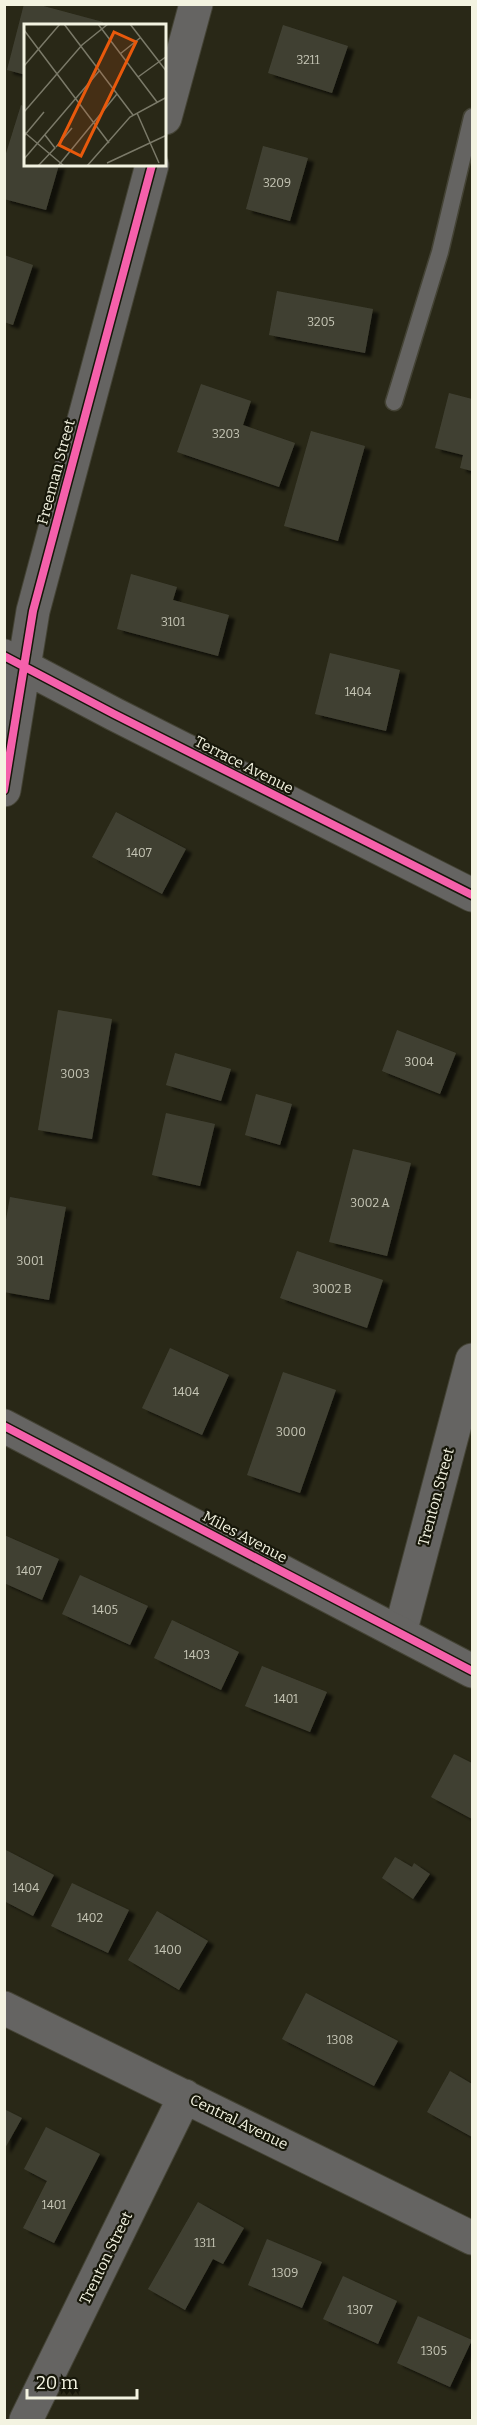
<svg xmlns="http://www.w3.org/2000/svg" width="477" height="2425" viewBox="0 0 477 2425" font-family="Bitter,serif">
  <style>
    .building { fill: #414133; filter: url(#shadow) }
    .lines { fill: none; stroke-linecap: round; stroke-linejoin: round }
    .service-casing { stroke: #444335; stroke-width: 19 }
    .minor-casing { stroke: #444335; stroke-width: 35 }
    .tertiary-casing { stroke: #444335; stroke-width: 35 }
    .service { stroke: #656462; stroke-width: 16 }
    .minor { stroke: #656462; stroke-width: 33 }
    .tertiary { stroke: #656462; stroke-width: 33 }
    .cycleway-casing { stroke: #17170a; stroke-width: 11 }
    .cycleway { stroke: #f560ab; stroke-width: 8 }
    .labels { text-anchor: middle; stroke-width: 4.5; stroke-linejoin: round; paint-order: stroke }
    .number-label { font-size: 12px; fill: #c6c6b6 }
    .street-label { font-size: 15px; fill: #f3f3e1; stroke: #17170a }
    .inset-road { fill: none; stroke: #7a7968; stroke-width: 1.5 }
    .view { fill: #e8590c; fill-opacity: 0.15; stroke: #e8590c; stroke-width: 3 }
    .inset-edge { fill: none; stroke: #f3f3e1; stroke-width: 3 }
  </style>
  <defs>
    <filter id="shadow"><feDropShadow dx="6" dy="4" stdDeviation="1.5" flood-color="#0009"/></filter>
  </defs>
  <rect width="100%" height="100%" fill="#292817"/>
  <!-- building -->
  <path class="building" d="M24 4H36L103 22 102 26H26V75L7 70Z
    M283 25 348 46 332 93 268 73Z
    M21 105 26 107V165H59L46 210 4 199V160Z
    M263 146 308 158 290 221 246 209Z
    M4 255 33 265 13 325 4 322Z
    M277 291 373 309 365 353 269 335Z
    M201 384 251 401 243 425 295 443 279 487 177 452Z
    M449 393 472 399V471L460 468 463 455 435 448Z
    M311 431 365 446 338 541 284 526Z
    M131 574 177 587 173 600 229 615 218 656 117 629Z
    M330 653 400 670 386 731 315 714Z
    M116 812 186 849 162 894 92 857Z
    M58 1010 112 1019 92 1139 38 1130Z
    M397 1030 456 1053 440 1094 382 1071Z
    M175 1053 231 1069 221 1101 166 1085Z
    M256 1094 292 1104 280 1145 245 1135Z
    M166 1113 215 1124 200 1186 152 1175Z
    M353 1149 411 1163 387 1256 329 1242Z
    M10 1197 66 1207 49 1300 4 1292V1231Z
    M297 1251 383 1280 367 1328 280 1298Z
    M170 1348 229 1375 202 1435 142 1408Z
    M283 1372 336 1390 300 1493 247 1475Z
    M4 1535 59 1559 42 1600 4 1583Z
    M80 1575 148 1606 130 1645 62 1614Z
    M172 1620 239 1652 221 1690 154 1658Z
    M262 1666 327 1692 310 1732 245 1706Z
    M454 1754 472 1763V1819L431 1797Z
    M4 1849 54 1875 33 1916 4 1901Z
    M395 1857 412 1867 414 1863 430 1874 413 1899 382 1878Z
    M72 1883 129 1910 108 1953 51 1926Z
    M157 1911 208 1941 179 1990 128 1960Z
    M306 1993 398 2041 374 2086 282 2039Z
    M450 2071 472 2084V2137L427 2112Z
    M4 2109 22 2118 4 2150Z
    M46 2127 100 2154 54 2243 23 2228 47 2181 24 2169Z
    M198 2202 244 2228 223 2264 213 2259 185 2310 148 2289Z
    M267 2239 322 2262 302 2308 248 2285Z
    M343 2276 397 2301 378 2344 323 2319Z
    M418 2316 472 2340 450 2387 397 2363Z"/>
  <g class="lines">
    <defs>
      <path id="service" d="M394 402 440 252 472 117"/>
      <path id="minor" d="M165 118 196 4
        M4 656 114 714 472 895
        M4 790 33 611 152 165
        M400 1633 472 1360
        M4 2008 472 2238
        M26 2420 185 2096"/>
      <path id="tertiary" d="M4 1426 472 1671"/>
    </defs>
    <!-- service casing -->
    <use href="#service" class="service-casing"/>
    <!-- minor casing -->
    <use href="#minor" class="minor-casing"/>
    <!-- tertiary casing -->
    <use href="#tertiary" class="tertiary-casing"/>
    <!-- service -->
    <use href="#service" class="service"/>
    <!-- minor -->
    <use href="#minor" class="minor"/>
    <!-- tertiary -->
    <use href="#tertiary" class="tertiary"/>
    <defs>
      <path id="cycleway" d="M4 656 114 714 472 895
        M4 790 33 611 152 165
        M4 1426 472 1671"/>
    </defs>
    <!-- cycleway casing -->
    <use href="#cycleway" class="cycleway-casing"/>
    <!-- cycleway -->
    <use href="#cycleway" class="cycleway"/>
  </g>
  <g class="labels">
    <!-- number labels -->
    <g class="number-label">
      <text x="308" y="64">3211</text>
      <text x="277" y="187">3209</text>
      <text x="321" y="326">3205</text>
      <text x="226" y="438">3203</text>
      <text x="173" y="626">3101</text>
      <text x="358" y="696">1404</text>
      <text x="139" y="857">1407</text>
      <text x="419" y="1066">3004</text>
      <text x="75" y="1078">3003</text>
      <text x="370" y="1207">3002 A</text>
      <text x="30" y="1265">3001</text>
      <text x="332" y="1293">3002 B</text>
      <text x="186" y="1396">1404</text>
      <text x="291" y="1436">3000</text>
      <text x="29" y="1575">1407</text>
      <text x="105" y="1614">1405</text>
      <text x="197" y="1659">1403</text>
      <text x="286" y="1703">1401</text>
      <text x="26" y="1892">1404</text>
      <text x="90" y="1922">1402</text>
      <text x="168" y="1954">1400</text>
      <text x="340" y="2044">1308</text>
      <text x="54" y="2209">1401</text>
      <text x="205" y="2247">1311</text>
      <text x="285" y="2277">1309</text>
      <text x="360" y="2314">1307</text>
      <text x="434" y="2355">1305</text>
    </g>
    <!-- street labels -->
    <g class="street-label">
      <text transform="translate(56 472) rotate(-75)" y="5">Freeman Street</text>
      <text transform="translate(244 765) rotate(27)" y="5">Terrace Avenue</text>
      <text transform="translate(436 1497) rotate(-75)" y="5">Trenton Street</text>
      <text transform="translate(245 1537) rotate(28)" y="5">Miles Avenue</text>
      <text transform="translate(239 2122) rotate(26)" y="5">Central Avenue</text>
      <text transform="translate(106 2258) rotate(-64)" y="5">Trenton Street</text>
    </g>
  </g>
  <!-- overview -->
  <g transform="translate(24 24)">
    <rect width="142" height="142" fill="#292817"/>
    <path class="inset-road" d="M40 0 109 91M74 0 133 78M106 0 143 48M0 6 85 119M96 30 116 14M0 42 36 0M114 53 143 32M0 88 58 21 84 0M113 89 135 139M0 108 40 142M0 112 20 88M32 123 48 104M0 135 76 46M83 139 143 111M14 142 31 124 21 111M34 142 93 70M63 142 106 93 143 73"/>
    <path class="view" d="M90 8 112 18 57 132 35 121Z"/>
    <rect width="142" height="142" class="inset-edge"/>
  </g>
  <!-- border -->
  <rect width="477" height="2425" fill="none" stroke="#f3f3e1" stroke-width="12"/>
  <!-- scale -->
  <path d="M27 2389v9h110v-9" fill="none" stroke="#f3f3e1" stroke-width="3"/>
  <text x="36" y="2389" font-size="18" fill="#f3f3e1" stroke="#17170a" stroke-width="4.5" paint-order="stroke">20 m</text>
</svg>
